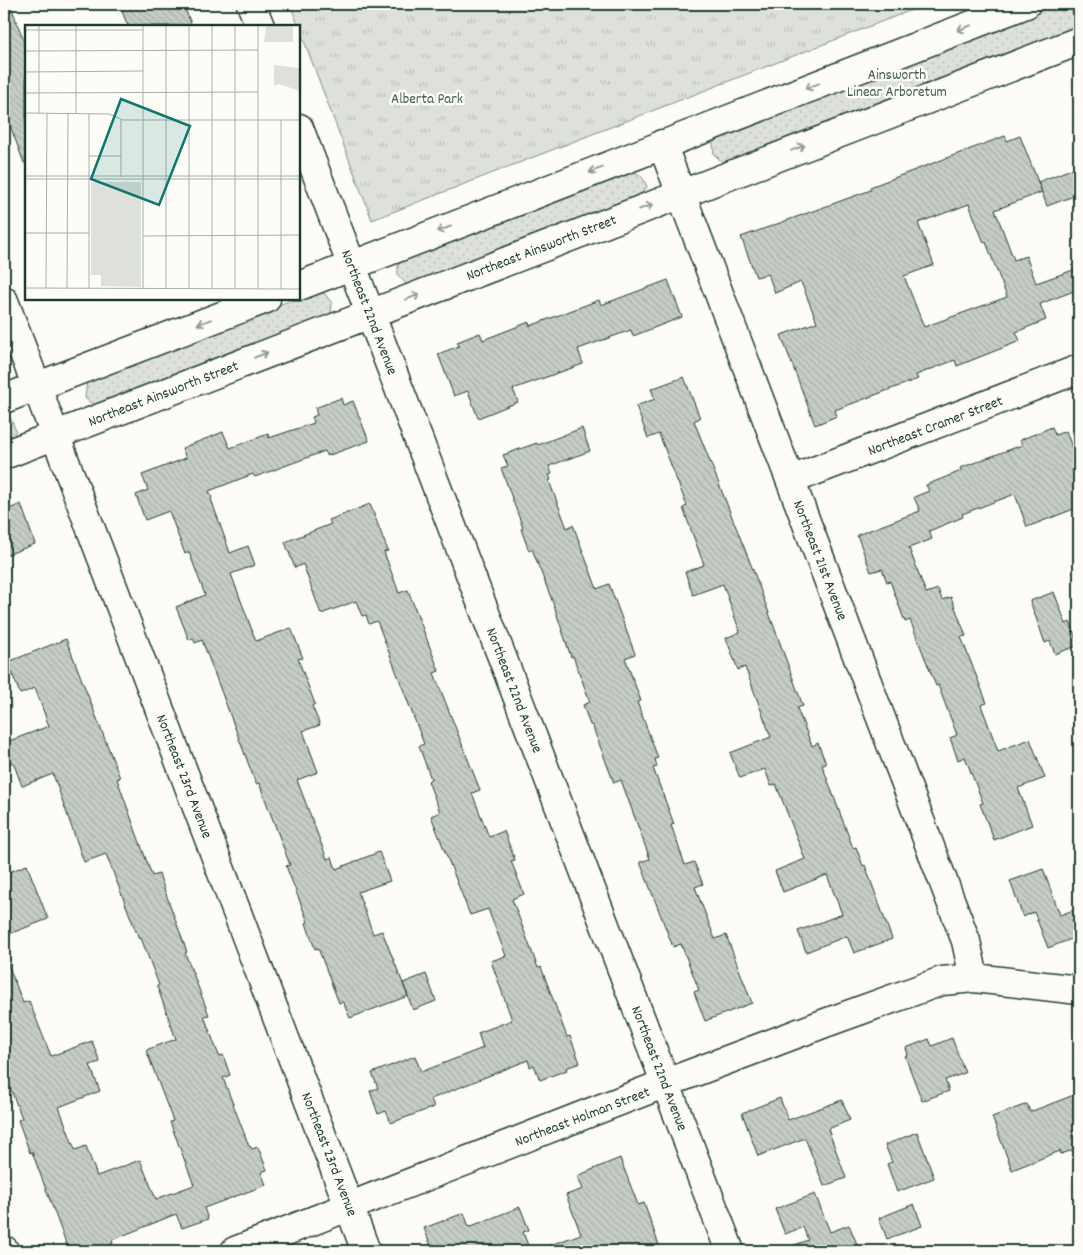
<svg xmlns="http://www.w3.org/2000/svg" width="1083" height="1255" viewBox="0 0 1083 1255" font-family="Dekko,sans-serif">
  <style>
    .park { fill: url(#park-tufts); stroke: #7e8e88 }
    .garden { fill: url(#garden-dots); stroke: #7e8e88 }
    .building { fill: url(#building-back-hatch); stroke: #1f3d34; fill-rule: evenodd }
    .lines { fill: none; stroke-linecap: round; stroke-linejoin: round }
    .minor-casing { stroke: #1f3d34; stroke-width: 31 }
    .minor { stroke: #fdfcf7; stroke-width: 28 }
    .oneway { stroke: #8e9c96 }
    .labels { text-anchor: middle; stroke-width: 5; stroke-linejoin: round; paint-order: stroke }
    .park-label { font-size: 15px; fill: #455e55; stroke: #fdfcf7 }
    .street-label { font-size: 15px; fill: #1f3d34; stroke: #fdfcf7 }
    .inset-road { fill: none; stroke: #a4b0a9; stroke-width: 1 }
    .view { fill: #0f766e; fill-opacity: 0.15; stroke: #0f766e; stroke-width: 2.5 }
    .inset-edge { fill: none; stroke: #1f3d34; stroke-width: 2.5 }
  </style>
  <defs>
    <pattern id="park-tufts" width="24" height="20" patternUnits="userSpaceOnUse" patternTransform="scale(1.25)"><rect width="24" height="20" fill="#dde0db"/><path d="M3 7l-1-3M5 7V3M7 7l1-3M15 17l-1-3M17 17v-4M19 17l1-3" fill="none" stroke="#bdc1bd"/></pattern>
    <pattern id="garden-dots" width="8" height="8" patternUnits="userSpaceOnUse" patternTransform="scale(1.25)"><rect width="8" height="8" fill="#dde0db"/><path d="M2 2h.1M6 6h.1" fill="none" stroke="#bdc1bd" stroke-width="1.8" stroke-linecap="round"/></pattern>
    <pattern id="building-back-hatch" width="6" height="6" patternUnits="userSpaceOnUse" patternTransform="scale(1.25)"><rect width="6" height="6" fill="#c6cdc7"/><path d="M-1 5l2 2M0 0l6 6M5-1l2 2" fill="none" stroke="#aab1ac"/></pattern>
  </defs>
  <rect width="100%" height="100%" fill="#fdfcf7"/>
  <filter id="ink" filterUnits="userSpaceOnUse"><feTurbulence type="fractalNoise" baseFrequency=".02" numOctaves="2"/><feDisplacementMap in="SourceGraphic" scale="10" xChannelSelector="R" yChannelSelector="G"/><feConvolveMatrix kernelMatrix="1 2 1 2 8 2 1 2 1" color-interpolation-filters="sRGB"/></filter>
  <g filter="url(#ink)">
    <!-- park -->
    <path class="park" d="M290 4H927L372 220Z"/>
    <!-- garden -->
    <path class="garden" d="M1058 4H1076C1081 10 1081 23 1076 30L731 163 722 162 714 154 713 143 717 135Z
      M627 171C639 172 643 176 647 187L638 197 415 285 406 284 398 275V265L405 256Z
      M323 292 332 303 331 314 321 322 96 408 85 398 87 380 309 293Z
      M4 416 11 419 16 431 10 444 4 447Z"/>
    <!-- building -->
    <path class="building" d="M4 4H10L26 47V163H24L4 109Z
      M119 4H183L192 26H128Z
      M1005 136 1007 141 1020 136 1042 192 995 210 1014 260 1026 256 1036 283 1079 268V289L1040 304 1046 320 1016 332 1020 341 957 366 955 360 916 375 918 379 835 410 837 416 815 425 781 335 817 322 801 282 775 293 768 274 756 277 741 237 871 190 870 187ZM969 204 984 243 986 242 1007 297 924 327 904 276 934 265 918 223Z
      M1079 166V194L1047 206 1038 182Z
      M668 280 682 317 633 336 631 330 578 349 583 364 513 389 518 402 478 418 468 391 454 396 438 354 459 346 457 342 480 333 483 340 529 322 530 326 599 300 601 305Z
      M684 377 700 418 694 421 755 575 803 706 797 708 812 746 818 743 826 764 822 765 853 848 856 847 863 866 865 865 892 939 854 953 847 936 806 952 798 931 842 914 827 875 783 892 775 871 805 859 776 784 771 786 765 769 740 778 730 753 771 737 745 667 738 670 726 638 740 632 723 584 693 595 685 572 704 565 683 508 687 506 659 434 648 438 636 406 655 399 651 389Z
      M341 398 343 405 353 401 369 441 327 456 325 451 255 477 253 474 209 491 212 498 211 499 230 553 248 546 255 565 231 574 256 641 291 628 303 658 298 659 315 704 312 706 320 725 303 731 318 772 297 780 327 859 332 857 336 869 379 852 390 881 358 892 373 934 382 931 408 996 350 1018 343 1002 339 1003 318 948 315 949 306 923 308 922 286 866 290 865 259 783 256 784 202 640 195 643 193 638 189 640 176 607 205 595 189 552 185 554 169 511 145 520 136 495 148 490 142 475 186 458 182 448 223 432 230 448 268 434 269 438 314 423 312 417 317 415 315 408Z
      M1052 427 1055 435 1066 431 1079 466V507L1027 527 1015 494 962 514 963 517 929 531 932 539 909 548 926 593 938 589 942 600 951 597 966 636 961 637 987 703 981 705 998 751 1030 739 1045 778 1018 788 1032 825 994 840 980 804 983 803 965 757 958 760 950 738 957 735 938 685 936 686 910 620 905 622 890 581 887 582 882 569 871 572 857 535 920 511 914 497 929 491 926 485 961 471 960 468 1022 445 1020 440Z
      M582 428 590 451 549 466 552 474 549 475 551 480 549 481 567 528 573 525 597 589 609 584 635 654 625 658 641 701 637 702 658 758 655 759 657 767 653 768 674 824 671 825 685 865 694 862 703 884 695 887 715 939 726 935 752 1003 705 1021 694 992 699 990 681 944 673 947 640 862 650 859 621 780 614 783 592 725H590L583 705 590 702 573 656 571 657 553 603 532 549 529 551 521 529 523 528 501 468 508 466 503 455 537 443 538 445Z
      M21 504 35 544 4 556V511Z
      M370 504 388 551 384 552 399 593 408 590 439 671 434 673 480 790 472 793 489 837 504 831 515 860 511 861 524 894 512 899 538 968 541 967 567 1037 570 1036 580 1063 566 1068 567 1070 540 1080 534 1065 530 1067 528 1060 431 1099 434 1107 391 1123 386 1111 378 1114 370 1091 378 1088 372 1073 415 1056 421 1072 483 1048 478 1033 512 1020 491 961 506 956 488 909 470 915 431 816 440 812 428 781 431 779 419 746 424 744 377 621 369 624 366 615 362 616 356 601 321 614 303 564 295 568 285 542 331 524 329 520Z
      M1054 592 1066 624 1070 622 1079 645 1055 654 1050 641 1045 643 1030 601Z
      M66 639 120 778 117 779 152 876 159 874 166 894 187 952 185 953 209 1015 204 1016 219 1056 223 1055 230 1075 223 1078 249 1146H250L252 1149 258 1147 267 1170 261 1172 266 1185 204 1208 208 1219 182 1228 176 1214 112 1240 113 1244 95 1251H69L32 1152 30 1153 18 1120 22 1118 4 1072V960L6 959 23 1003 29 1001 51 1056 92 1041 100 1062 90 1065 100 1091 59 1107 75 1150 86 1146 97 1176 140 1160 156 1199 194 1185 170 1122 173 1121 146 1050 176 1039 157 986 159 985 141 938 139 939 106 854 84 862 53 774 22 786 13 762 4 766V743L49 726 35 688 20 694 8 662Z
      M27 865 48 919 4 936V874Z
      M1043 869 1060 915 1079 908V936L1048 948 1034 912 1023 917 1010 881Z
      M426 974 436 1001 413 1010 403 983Z
      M952 1038 965 1073 945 1080 949 1091 922 1101 905 1056 908 1055 906 1048 929 1039 932 1046Z
      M1079 1093V1148L1061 1154 1060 1151 1012 1170 992 1117 1027 1104 1030 1112Z
      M780 1098 788 1120 842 1100 850 1120 828 1129 846 1178 824 1186 805 1138 758 1156 742 1113Z
      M917 1132 934 1178 897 1192 887 1164 892 1162 885 1145Z
      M620 1158 638 1205 644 1203 661 1251H540L539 1249 581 1234 566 1195 583 1189 577 1176Z
      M815 1194 830 1232 849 1225 857 1244 838 1251H784V1249L808 1240 803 1227 785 1234 775 1209Z
      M914 1204 922 1226 887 1239 879 1218Z
      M520 1207 529 1230 523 1232 530 1251H433L424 1228 464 1213 469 1227Z"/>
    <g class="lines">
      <defs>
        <path id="minor" d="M251 4 260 26
          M299 128 730 1251
          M662 144 966 941 974 978
          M299 286 1026 4
          M4 301 366 1251
          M4 399 266 299
          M4 455 1079 41
          M791 480 1079 369
          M4 1250V1251
          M235 1251 666 1083 828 1022 942 981 974 978 1079 990"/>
      </defs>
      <!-- minor casing -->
      <use href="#minor" class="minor-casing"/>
      <!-- minor -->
      <use href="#minor" class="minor"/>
    </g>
    <!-- one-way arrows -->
    <defs><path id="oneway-shaft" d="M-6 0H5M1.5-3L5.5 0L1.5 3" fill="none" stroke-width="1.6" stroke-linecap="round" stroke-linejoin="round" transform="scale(1.25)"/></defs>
    <g class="oneway">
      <use href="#oneway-shaft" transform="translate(964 28) rotate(159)"/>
      <use href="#oneway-shaft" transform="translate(812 86) rotate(159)"/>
      <use href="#oneway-shaft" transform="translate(798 148) rotate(-21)"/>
      <use href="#oneway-shaft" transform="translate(596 170) rotate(159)"/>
      <use href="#oneway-shaft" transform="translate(646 207) rotate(-21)"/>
      <use href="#oneway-shaft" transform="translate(444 229) rotate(159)"/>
      <use href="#oneway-shaft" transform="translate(413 297) rotate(-21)"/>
      <use href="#oneway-shaft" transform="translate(204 322) rotate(159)"/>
      <use href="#oneway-shaft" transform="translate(261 355) rotate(-21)"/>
    </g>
  </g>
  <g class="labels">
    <!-- park labels -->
    <g class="park-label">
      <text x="897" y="79">Ainsworth<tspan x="897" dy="17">Linear Arboretum</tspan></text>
      <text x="427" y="103">Alberta Park</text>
    </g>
    <!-- street labels -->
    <g class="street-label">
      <text transform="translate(541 247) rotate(-21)" y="5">Northeast Ainsworth Street</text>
      <text transform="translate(370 312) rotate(69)" y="5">Northeast 22nd Avenue</text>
      <text transform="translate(163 393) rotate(-21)" y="5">Northeast Ainsworth Street</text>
      <text transform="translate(935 425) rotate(-21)" y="5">Northeast Cramer Street</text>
      <text transform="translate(821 560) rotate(69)" y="5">Northeast 21st Avenue</text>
      <text transform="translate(515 690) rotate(69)" y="5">Northeast 22nd Avenue</text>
      <text transform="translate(185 776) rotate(69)" y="5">Northeast 23rd Avenue</text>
      <text transform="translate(660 1068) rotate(69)" y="5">Northeast 22nd Avenue</text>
      <text transform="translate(582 1116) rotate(-21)" y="5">Northeast Holman Street</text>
      <text transform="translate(330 1154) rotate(69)" y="5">Northeast 23rd Avenue</text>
    </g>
  </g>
  <!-- overview -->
  <g transform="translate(25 25)">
    <rect width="275" height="275" fill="#fdfcf7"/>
    <path d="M241 0H268V17H239ZM249 40 275 43V66L254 59 249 61Z" fill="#dde0db"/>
    <path d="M66 157H116V262L76 261V250H66Z" fill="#dde0db"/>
    <path class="inset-road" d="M51 0V89M0 5H118M0 26 233 25M0 47 118 46M0 68 233 67M0 88 84 89 98 95H275M14 88V0M64 131H96M0 136V88M0 151H275M96 152V95M0 154H275M0 208H64M118 211 275 210M0 263 275 264M21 263 22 88M42 263 43 88M64 263V89M141 263V0M164 263V0M187 263V0M210 263V0M118 264V0M233 264V0M256 264V95"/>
    <path class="view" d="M96 74 165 101 134 180 66 154Z"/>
    <rect width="275" height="275" class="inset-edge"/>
  </g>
  <!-- margin -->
  <rect width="1083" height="1255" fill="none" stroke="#fdfcf7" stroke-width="20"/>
  <rect x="10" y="10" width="1063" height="1235" fill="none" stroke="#1f3d34" stroke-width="2" filter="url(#ink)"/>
</svg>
